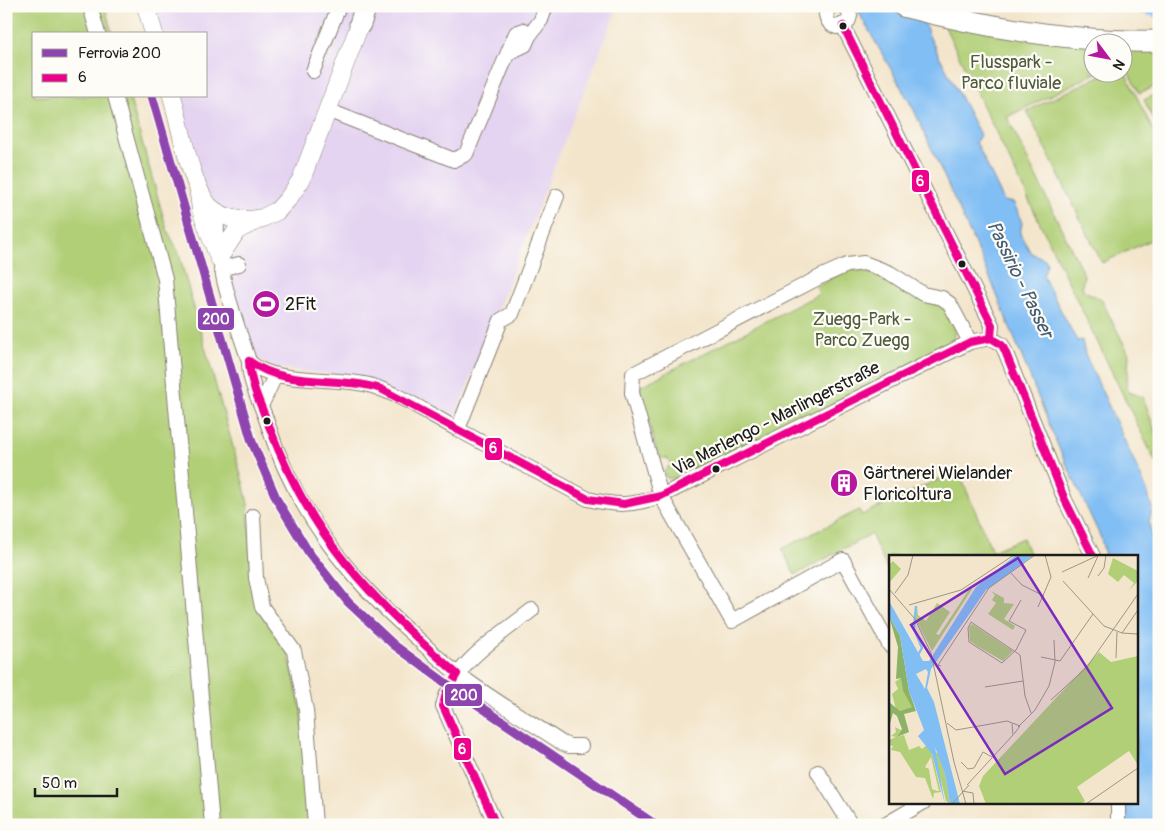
<svg xmlns="http://www.w3.org/2000/svg" width="1165" height="831" viewBox="0 0 1165 831" font-family="Pangolin,sans-serif">
  <style>
    .built { fill: #e4d3f1 }
    .green { fill: #b1cf77; stroke: #66764a }
    .water { fill: #80bef4; stroke: #4e6d88 }
    .lines { fill: none; stroke-linecap: round; stroke-linejoin: round }
    .canal { stroke: #80bef4; stroke-width: 11 }
    .minor-casing { stroke: #888074; stroke-width: 16 }
    .major-casing { stroke: #888074; stroke-width: 19 }
    .highway-casing { stroke: #888074; stroke-width: 23 }
    .minor { stroke: #fff; stroke-width: 14 }
    .major { stroke: #fff; stroke-width: 18 }
    .highway { stroke: #fff; stroke-width: 21 }
    .bus-1-casing { stroke: #fdfcf7; stroke-width: 11 }
    .bus-1 { stroke: #ec008c; stroke-width: 8 }
    .rail-1-casing { stroke: #fdfcf7; stroke-width: 12 }
    .rail-1 { stroke: #8e44ad; stroke-width: 9 }
    .bus-dot { fill: #1c1c1c; stroke: #fdfcf7; stroke-width: 2 }
    .labels { text-anchor: middle; stroke-width: 4.5; stroke-linejoin: round; paint-order: stroke }
    .park-label { font-size: 18px; fill: #505b3c; stroke: #fdfcf7 }
    .poi-label { font-size: 18px; fill: #1c1c1c; stroke: #fdfcf7; text-anchor: start }
    .street-label { font-size: 18px; fill: #1c1c1c; stroke: #fdfcf7 }
    .water-label { font-size: 19px; font-style: italic; fill: #445d72; stroke: #fdfcf7 }
    .inset-river { fill: none; stroke: #80bef4; stroke-width: 2.5 }
    .inset-road { fill: none; stroke: #9d9585; stroke-width: 1 }
    .view { fill: #7b2cbf; fill-opacity: 0.15; stroke: #7b2cbf; stroke-width: 2.5 }
    .inset-edge { fill: none; stroke: #1c1c1c; stroke-width: 2.5 }
    .line-badge { stroke: #fdfcf7; stroke-width: 2 }
    .badge-label { font-size: 14px; text-anchor: middle; font-weight: bold; fill: #fff }
  </style>
  <rect width="100%" height="100%" fill="#fdfcf7"/>
  <filter id="ink" filterUnits="userSpaceOnUse"><feTurbulence type="fractalNoise" baseFrequency=".02" numOctaves="2"/><feDisplacementMap in="SourceGraphic" scale="10" xChannelSelector="R" yChannelSelector="G"/><feConvolveMatrix kernelMatrix="1 2 1 2 8 2 1 2 1" color-interpolation-filters="sRGB"/></filter>
  <filter id="wash" filterUnits="userSpaceOnUse"><feTurbulence type="fractalNoise" baseFrequency=".0096" numOctaves="4" result="noise"/><feDisplacementMap in="SourceGraphic" scale="20" xChannelSelector="R" yChannelSelector="G"/><feGaussianBlur stdDeviation="1.12" result="paint"/><feColorMatrix in="noise" values="0 0 0 0 0 0 0 0 0 0 0 0 0 0 0 0 0 1.4 0 .05"/><feComposite in="paint" operator="in"/></filter>
  <g filter="url(#wash)">
    <rect width="100%" height="100%" fill="#f3e5cb"/>
    <!-- built -->
    <path class="built" d="M152 6H618L453 422 335 375 279 368 268 365 255 356 177 96H206V34H159Z"/>
    <!-- green -->
    <path class="green" d="M6 6H105L112 34H34V96H129L167 230 178 251 244 486 248 504 253 590 288 651 301 709 310 825H6Z
      M943 23 1092 44V72L1096 73 1007 117 1084 275 1082 286 1084 291 1101 299 1129 354 1127 387 1129 392 1143 397 1159 442V462L1156 463Z
      M1122 46 1159 47V85L1139 93 1123 62Z
      M1123 68 1159 143V236L1102 263 1027 111 1106 73 1122 72Z
      M1159 93V131L1144 100Z
      M855 270 877 274 922 300 940 304 946 308 956 326 952 343 678 482 677 479 667 478 664 471 671 464 667 458H659L639 387 819 294 816 287 844 272Z
      M958 470 992 551 1023 538 1030 556H890V576L871 534 795 575 782 549 859 510 862 515Z"/>
    <!-- water -->
    <path class="water" d="M855 6H918L930 38 980 135 976 142 1004 201 1014 203 1022 223 1020 234 1031 253 1045 259 1047 264 1043 276 1077 341 1082 340 1085 354 1147 490 1152 509 1149 523 1159 572V825H1125L1124 802H1136V556H1105L1101 538 1058 446 988 273 914 110Z"/>
    <g class="lines">
      <!-- canal -->
      <path class="canal" d="M1137 6 1159 13"/>
    </g>
  </g>
  <g filter="url(#ink)">
    <g class="lines">
      <defs>
        <path id="minor" d="M90 6 98 34
          M830 6 826 14C827 22 830 25 837 27L848 22 850 16 846 6
          M843 26 992 325 991 338
          M529 36 541 20 546 6
          M313 71 339 6
          M115 96 165 279 212 825
          M327 110 454 160 466 154 516 33 524 30 529 36 525 45 508 53
          M217 212C214 263 233 313 249 361 249 384 260 400 267 422 296 512 347 577 418 639 431 651 444 664 458 674 491 699 527 720 562 743L569 746H581
          M221 269 239 264
          M249 361C270 385 336 376 369 385 400 394 429 414 457 429 501 453 545 476 588 499 617 506 632 506 661 496L970 342 991 338 1002 345 1005 351 1065 500 1093 556
          M262 404 275 376
          M458 429 501 320 512 314 557 196
          M253 516 256 578 262 607 294 651 306 710 315 825
          M890 646 843 560 732 621 661 496 632 393 633 374 820 277 847 265 864 263 890 273 923 294 942 298 950 304 970 342
          M818 772 851 825
          M1118 802V825
          M496 825 443 706C454 662 498 637 532 610
          M885 825 924 802"/>
        <path id="major" d="M146 6 154 34
          M172 96C180 124 191 186 209 206 221 218 241 222 256 219
          M199 194 201 210 219 258
          M219 258 237 230 277 211 288 199 301 180 360 24"/>
        <path id="highway" d="M903 6C985 27 1073 43 1159 41
          M360 24 366 6"/>
      </defs>
      <!-- minor casing -->
      <use href="#minor" class="minor-casing"/>
      <!-- major casing -->
      <use href="#major" class="major-casing"/>
      <!-- highway casing -->
      <use href="#highway" class="highway-casing"/>
      <!-- minor -->
      <use href="#minor" class="minor"/>
      <!-- major -->
      <use href="#major" class="major"/>
      <!-- highway -->
      <use href="#highway" class="highway"/>
      <defs>
        <path id="bus-1" d="M843 26 992 325 991 338
          M249 361C286 389 338 375 381 389L588 499 624 504 661 496 970 342 991 338 1002 345 1005 351 1065 500 1093 556
          M249 361C250 384 261 405 269 426 311 539 369 596 457 674
          M457 674 446 693 443 706 496 825"/>
      </defs>
      <!-- bus-1 casing -->
      <use href="#bus-1" class="bus-1-casing"/>
      <!-- bus-1 -->
      <use href="#bus-1" class="bus-1"/>
      <defs>
        <path id="rail-1" d="M152 96 252 442 277 500 309 553 348 602 394 645 447 684 656 825"/>
      </defs>
      <!-- rail-1 casing -->
      <use href="#rail-1" class="rail-1-casing"/>
      <!-- rail-1 -->
      <use href="#rail-1" class="rail-1"/>
    </g>
  </g>
  <!-- icons -->
  <defs>
    <symbol id="stadium-disc" viewBox="-11 -11 22 22"><circle r="9.5" fill="#b5179e" stroke="#fdfcf7"/><path d="M0-5a6.5 5 0 1 0 0 10a6.5 5 0 1 0 0-10ZM-3.5-1.8h7v3.6h-7Z" fill="#fff"/></symbol>
    <symbol id="building-disc" viewBox="-11 -11 22 22"><circle r="9.5" fill="#b5179e" stroke="#fdfcf7"/><path d="M-4-6H4V6H1V3H-1V6H-4ZM-2.5-4.3h1.7v1.8h-1.7ZM.8-4.3h1.7v1.8H.8ZM-2.5-1h1.7V.8h-1.7ZM.8-1h1.7V.8H.8Z" fill="#fff"/></symbol>
  </defs>
  <g fill-rule="evenodd">
    <use href="#stadium-disc" x="250" y="288" width="32" height="32"/>
    <use href="#building-disc" x="828" y="467" width="32" height="32"/>
  </g>
  <!-- markers -->
  <g class="bus-dot">
    <circle cx="843" cy="26" r="4.5"/>
    <circle cx="962" cy="264" r="4.5"/>
    <circle cx="267" cy="421" r="4.5"/>
    <circle cx="716" cy="469" r="4.5"/>
  </g>
  <g class="labels">
    <!-- park labels -->
    <g class="park-label">
      <text x="1011" y="68">Flusspark -<tspan x="1011" dy="21">Parco fluviale</tspan></text>
      <text x="862" y="325">Zuegg-Park -<tspan x="862" dy="21">Parco Zuegg</tspan></text>
    </g>
    <!-- poi labels -->
    <g class="poi-label">
      <text x="285" y="310">2Fit</text>
      <text x="863" y="479">Gärtnerei Wielander<tspan x="863" dy="21">Floricoltura</tspan></text>
    </g>
    <!-- street labels -->
    <g class="street-label">
      <text transform="translate(776 418) rotate(-27)" y="6">Via Marlengo - Marlingerstraße</text>
    </g>
    <!-- water labels -->
    <g class="water-label">
      <text transform="translate(1021 279) rotate(64)" y="7">Passirio - Passer</text>
    </g>
  </g>
  <!-- overview -->
  <g transform="translate(889 555)">
    <rect width="249" height="249" fill="#f3e5cb"/>
    <path d="M224 3 249 16V26L240 35 245 28 235 20 229 27 219 19ZM4 6 12 14 0 28V10ZM81 33 83 34 43 96 26 63 28 51 29 60 37 66 48 48 61 57 47 79 50 80ZM102 36 115 43V48L125 49 115 64 126 71 124 75 99 59 107 48 103 45 106 40ZM83 69 85 70 124 96 114 106 88 91 81 86 80 72ZM210 97 222 107 249 101V210L240 196 188 232 196 246 192 249H97L90 231 94 221ZM13 122 14 136 24 152 11 156 7 154 3 139 9 134 6 127ZM6 172 12 175 8 182 15 180 20 195 30 191 33 194 38 190 43 199 52 237 45 238 44 244 36 223 27 222 11 197 2 195 4 191 0 190V185L7 182 2 181 7 177ZM42 202 50 236H48L43 234 40 214 36 212ZM45 197 49 198 56 219 61 249 57 246Z" fill="#b1cf77" fill-rule="evenodd"/>
    <path d="M0 61 11 81 20 136 27 156 15 159 20 177 8 182 13 174 8 161 4 158 0 172V147L11 156 23 152 14 136 12 123 7 124 9 92Z" fill="#8cb268"/>
    <path d="M127 0H145L97 35 42 114 38 133 45 147 71 249H61L56 219 46 192 56 249 43 199 29 181 35 175 20 136 11 81 0 61V46L34 106H40L87 32ZM37 114 39 117 36 134 27 119Z" fill="#80bef4" fill-rule="evenodd"/>
    <path class="inset-river" d="M27 51 25 74 33 93 29 100"/>
    <path class="inset-road" d="M121 17 133 30 155 41M173 17 210 0M209 21 215 13 217 0M199 23 209 1M174 26 215 71 233 78 249 79M0 34 26 64 42 98 65 207 77 249M6 38 19 20 24 0M20 50 72 35 125 0M149 52 162 22 156 0M82 67 79 73 80 87 113 108 127 95 137 75 120 66 132 45M82 67 131 100 136 141 142 158M233 78 249 55M152 102 171 106 204 59M227 103 228 77M52 111 49 110 100 33 146 0M96 132 134 126M162 145 198 112 249 39M58 168 67 175 90 171M90 171 118 166 131 171 125 179M129 172 146 155 160 131 166 107 165 85M72 207 79 214 85 213 94 197 103 202M78 230 124 180 123 169M73 236 84 238 85 249M63 249 80 230M197 249 249 213"/>
    <path class="view" d="M129 3 223 153 116 219 22 70Z"/>
    <rect width="249" height="249" class="inset-edge"/>
  </g>
  <g class="line-badge">
    <rect x="911" y="169" width="19" height="24" rx="5" fill="#ec008c"/>
    <rect x="197" y="307" width="38" height="24" rx="5" fill="#8e44ad"/>
    <rect x="484" y="437" width="19" height="24" rx="5" fill="#ec008c"/>
    <rect x="444" y="683" width="39" height="24" rx="5" fill="#8e44ad"/>
    <rect x="453" y="737" width="19" height="24" rx="5" fill="#ec008c"/>
  </g>
  <g class="badge-label">
    <text x="920" y="186">6</text>
    <text x="216" y="324">200</text>
    <text x="493" y="453">6</text>
    <text x="464" y="700">200</text>
    <text x="462" y="754">6</text>
  </g>
  <!-- margin -->
  <rect width="1165" height="831" fill="none" stroke="#fdfcf7" stroke-width="25"/>
  <!-- legend -->
  <rect x="32" y="32" width="175" height="65" fill="#fdfcf7" stroke="#a3a29f"/>
  <rect x="42" y="49" width="25" height="8" fill="#8e44ad" stroke="#a3a29f"/>
  <text x="78" y="58" font-size="15" fill="#1c1c1c">Ferrovia 200</text>
  <rect x="42" y="74" width="25" height="8" fill="#ec008c" stroke="#a3a29f"/>
  <text x="78" y="82" font-size="15" fill="#1c1c1c">6</text>
  <!-- north arrow -->
  <g transform="translate(1108 58) rotate(122)"><circle r="24" fill="#fdfcf7" stroke="#a3a29f"/>
  <path d="M0-4L9 19L0 12L-9 19Z" fill="#b5179e"/>
  <text y="-8" font-size="14" font-weight="bold" text-anchor="middle" fill="#1c1c1c">N</text>
  </g>
  <!-- scale -->
  <path d="M35 788v8h82v-8" fill="none" stroke="#1c1c1c" stroke-width="2.5"/>
  <text x="42" y="788" font-size="15" fill="#1c1c1c" stroke="#fdfcf7" stroke-width="4" paint-order="stroke">50 m</text>
</svg>
